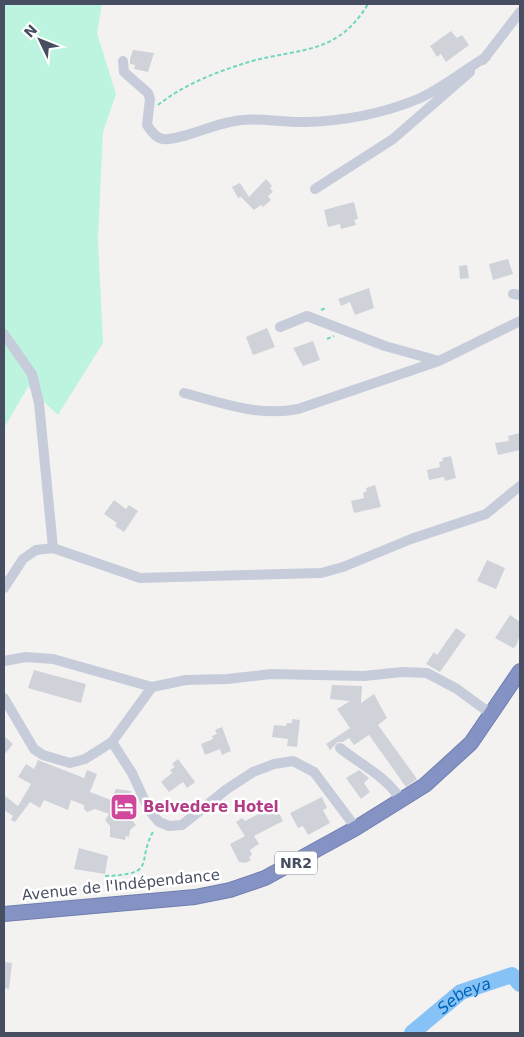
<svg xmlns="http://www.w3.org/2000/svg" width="524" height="1037" viewBox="0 0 524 1037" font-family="'DejaVu Sans',sans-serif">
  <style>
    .green { fill: #bdf4e0 }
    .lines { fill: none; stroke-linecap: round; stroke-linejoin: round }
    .river { stroke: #86c2f5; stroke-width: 16 }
    .building { fill: #d0d2d9 }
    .highway-casing { stroke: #707eb0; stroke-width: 16 }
    .path { stroke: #71d6be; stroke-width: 2; stroke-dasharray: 4 2.5; stroke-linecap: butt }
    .minor { stroke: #c7ccda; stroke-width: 10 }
    .highway { stroke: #8593c4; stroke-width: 14 }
    .labels { text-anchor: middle; stroke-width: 5; stroke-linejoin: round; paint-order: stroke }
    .shield { fill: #fff; stroke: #7e8390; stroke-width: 1 }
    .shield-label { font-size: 14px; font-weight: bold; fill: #474e61 }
    .hotel-label { font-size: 15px; font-weight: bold; fill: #b23c85; stroke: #fff; text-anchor: start }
    .street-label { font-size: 15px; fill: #474e61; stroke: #fff }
    .water-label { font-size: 16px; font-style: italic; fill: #0064bb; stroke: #fff }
  </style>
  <rect width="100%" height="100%" fill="#f4f2f1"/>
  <!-- green -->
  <path class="green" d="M4 4H102L97 33 116 94 103 132 98 239 103 343 58 415 28 387 4 428Z"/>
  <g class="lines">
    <!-- river -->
    <path class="river" id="s1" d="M412 1033 461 992 512 975 520 984"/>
  </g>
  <!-- building -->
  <path class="building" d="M451 31 457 38 462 35 469 45 446 62 441 54 437 57 430 46Z
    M133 50 154 53 148 72 134 69 135 65 130 64V59Z
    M266 179 272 186 270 188 273 192 268 196 271 200 263 207 261 205 254 210 241 197 238 198 232 187 240 183 249 197Z
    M354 202 358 219 354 220 356 225 341 229 340 224 328 227 324 210Z
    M508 259 513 274 493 280 489 264Z
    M467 265 469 278 460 279 459 266Z
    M369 288 374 308 355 315 350 302 341 306 338 299Z
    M267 328 275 347 253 355 246 337Z
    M313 341 320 360 303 366 293 348Z
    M520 433V450L498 455 495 443 509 441 508 436Z
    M451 456 456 478 445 481 444 477 429 480 427 470 440 467 439 462 443 461 442 458Z
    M375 485 381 507 354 513 351 501 364 498 363 493 367 491 366 488Z
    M114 500 126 509 129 505 138 511 124 532 115 526 117 523 104 514Z
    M487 560 505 568 496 589 477 581Z
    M510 615 520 622V634L516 646 513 648 495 638Z
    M456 628 466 635 440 672 426 664 434 652 437 655Z
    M34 670 86 684 81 703 28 688Z
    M332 685 362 686 361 703 374 694 387 718 378 725 417 779 406 787 369 735 354 745 349 738 343 742H338L330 750 326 744 350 728 337 709 350 701 330 699Z
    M292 719 300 720 297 747 287 746 288 739 272 737 274 725 286 726 287 723H292Z
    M222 727 231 751 222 755 220 749 205 755 201 744 213 739 212 736 217 734 215 730Z
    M4 736 13 744 4 755Z
    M178 759 195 782 187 788 183 782 169 792 161 782 172 773 170 770 175 767 172 764Z
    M38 760 84 778 87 770 97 774 90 792 111 800 116 789 131 791 128 807 134 808 132 820 136 825 130 830 129 837 126 836 125 840 110 837V826L105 820 109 814 95 809 87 812 84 809V805L71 800 68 810 44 800 40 808 30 802 15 822 11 820 13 816 4 810V795L18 806 31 784 18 777 26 764 34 769Z
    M359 770 369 778 364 783 370 792 361 799 346 778Z
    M322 797 327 808 323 810 330 823 308 835 303 826 298 828 290 813Z
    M275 805 283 821 254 836 259 844 250 850 252 855 249 857 251 860 246 863 239 862 230 844 245 836 236 822 242 818 245 821Z
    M79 848 108 856 105 874 74 869Z
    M4 962 12 963 9 989 4 988Z"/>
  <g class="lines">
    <defs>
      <path id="highway" d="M4 914 195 897 230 890 265 878 356 828 425 785 471 743 520 671"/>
    </defs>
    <!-- highway casing -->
    <use href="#highway" class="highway-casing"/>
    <!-- path -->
    <path class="path" d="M158 105C186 83 219 71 252 61 302 48 338 54 368 4
      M321 310 326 308
      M327 339 334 336
      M105 876C159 874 135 863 154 830"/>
    <!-- minor -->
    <path class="minor" d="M483 60 520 12
      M123 61 124 72 148 93 150 99 147 125C151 131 156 138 163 139 178 141 212 125 230 122 255 116 280 123 306 122 343 121 384 113 418 99 442 89 464 70 486 57
      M315 189 393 139 470 72
      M513 294 520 295
      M280 327 307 316 385 346 439 361
      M4 334 32 374 39 403 53 548
      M184 393C223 403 259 417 298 409L439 361 520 321
      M4 588 23 559 36 550 53 548 140 578 321 573 343 567 411 539 486 514 520 486
      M4 661 26 657 53 659 152 687 186 680 227 679 271 674 364 676 402 672 427 673 457 689 491 714
      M4 698 34 749 43 755 70 763 85 759 112 742 152 687
      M112 742 132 773 149 810 159 822 169 826 182 825 227 789 253 772 274 764 293 761 314 772 356 828
      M340 748C361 765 386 776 401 800"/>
    <!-- highway -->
    <use href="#highway" class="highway"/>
  </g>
  <!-- icons -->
  <defs>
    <symbol id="hotel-square" viewBox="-11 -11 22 22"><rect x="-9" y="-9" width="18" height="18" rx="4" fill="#d1479c" stroke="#fff"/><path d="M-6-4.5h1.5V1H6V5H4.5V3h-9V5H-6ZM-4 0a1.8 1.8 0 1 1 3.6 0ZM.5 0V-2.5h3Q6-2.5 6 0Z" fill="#fff"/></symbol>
  </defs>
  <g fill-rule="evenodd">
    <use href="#hotel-square" x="108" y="791" width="32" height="32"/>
  </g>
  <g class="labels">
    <!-- shield labels -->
    <rect class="shield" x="275" y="851.5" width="42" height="23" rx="4"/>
    <g class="shield-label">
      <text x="296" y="868">NR2</text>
    </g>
    <!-- hotel labels -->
    <g class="hotel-label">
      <text x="143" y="812">Belvedere Hotel</text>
    </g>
    <!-- street labels -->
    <g class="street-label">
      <text transform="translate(121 885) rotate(-6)" y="5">Avenue de l'Indépendance</text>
    </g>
    <!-- water labels -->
    <g class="water-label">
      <text dy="6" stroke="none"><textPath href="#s1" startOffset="65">Sebeya</textPath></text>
    </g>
  </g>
  <!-- border -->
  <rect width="524" height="1037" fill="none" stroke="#474e61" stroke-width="10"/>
  <!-- north arrow -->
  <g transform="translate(40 40) rotate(313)" stroke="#ffffff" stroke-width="4" paint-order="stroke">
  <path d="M0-4L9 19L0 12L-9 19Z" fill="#474e61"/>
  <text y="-8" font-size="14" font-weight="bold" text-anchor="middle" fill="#474e61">N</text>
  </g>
</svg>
